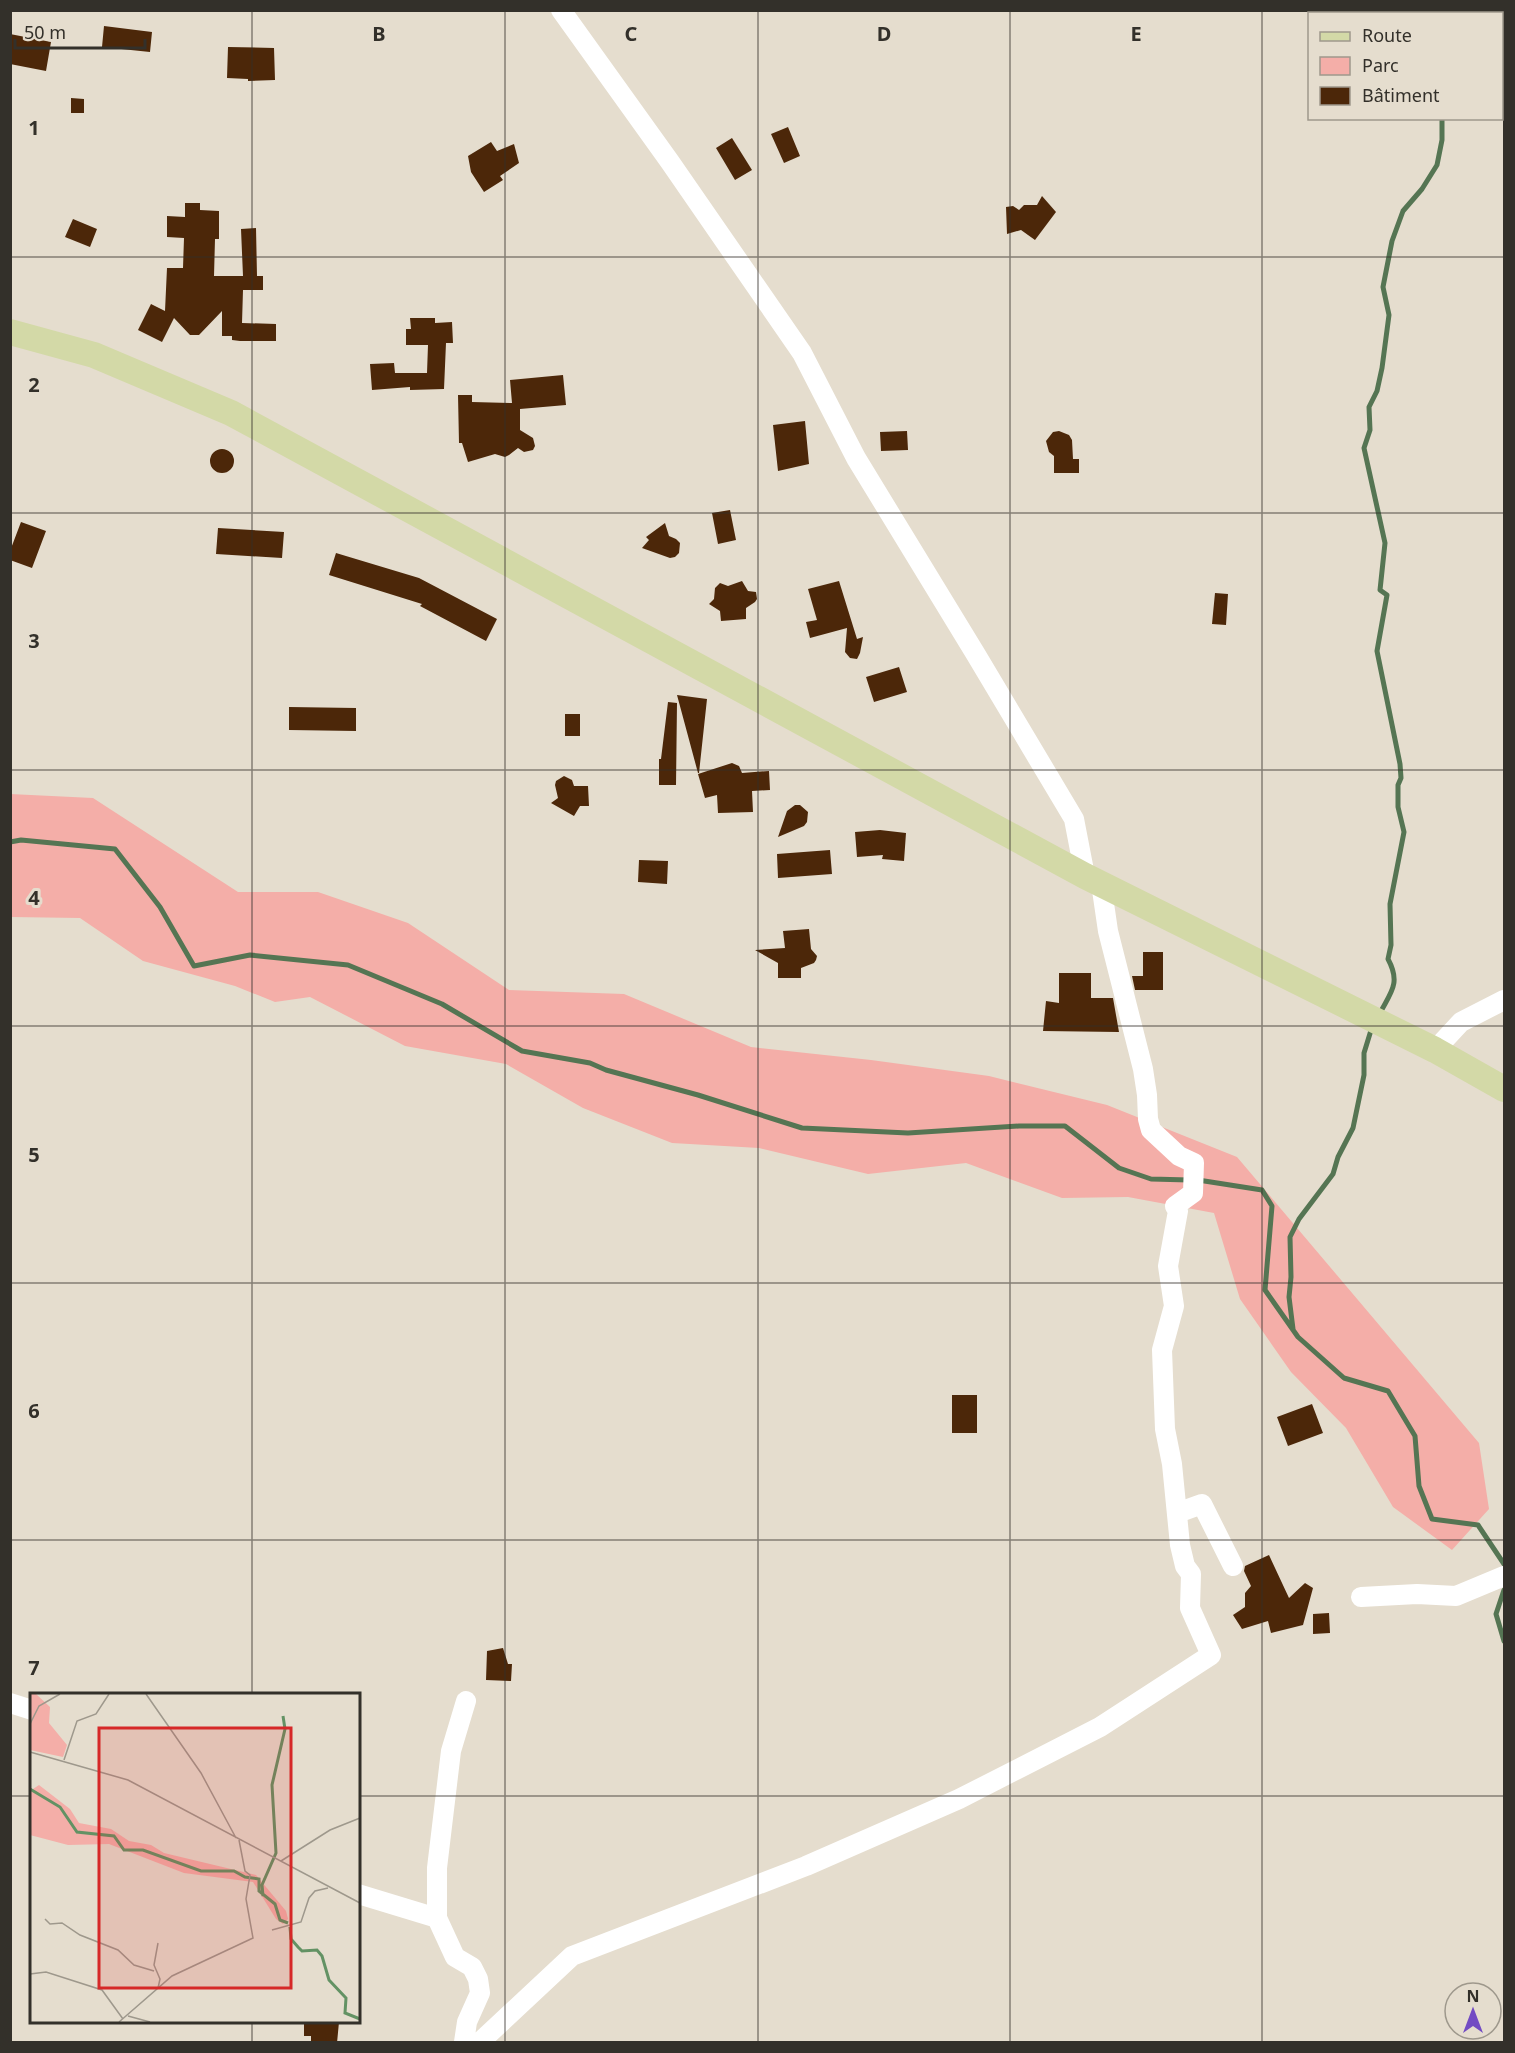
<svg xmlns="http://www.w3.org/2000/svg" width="1515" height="2053" viewBox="0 0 1515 2053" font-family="'Noto Sans',sans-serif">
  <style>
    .green { fill: #f4aea8 }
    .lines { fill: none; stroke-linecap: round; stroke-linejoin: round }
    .stream { stroke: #557553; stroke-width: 5 }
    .building { fill: #4c2709 }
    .minor { stroke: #fff; stroke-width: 20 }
    .major { stroke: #d3d9a7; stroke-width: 26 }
    .grid { fill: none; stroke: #33302a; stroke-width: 1.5; stroke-opacity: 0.55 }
    .inset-river { fill: none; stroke: #639264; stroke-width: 3 }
    .inset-road { fill: none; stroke: #9e988c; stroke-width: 1.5 }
    .view { fill: #d62828; fill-opacity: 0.15; stroke: #d62828; stroke-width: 3 }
    .inset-edge { fill: none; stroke: #33302a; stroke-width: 3 }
    .grid-label { font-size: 20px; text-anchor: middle; font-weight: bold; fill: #33302a; stroke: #e5ddce; stroke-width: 6; stroke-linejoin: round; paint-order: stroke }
  </style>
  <rect width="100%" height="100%" fill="#e5ddce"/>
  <!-- green -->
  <path class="green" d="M10 794 93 798 238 892H318L408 923 509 990 624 994 751 1047 871 1060 989 1076 1107 1105 1237 1157 1479 1443 1489 1509 1452 1550 1393 1507 1346 1428 1291 1372 1240 1299 1214 1213 1128 1197 1062 1198 966 1163 868 1174 759 1148 672 1143 583 1108 506 1064 405 1046 310 997 275 1002 235 986 143 961 80 918 11 917Z"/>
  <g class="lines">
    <!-- stream -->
    <path class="stream" d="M1469 10V14
      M10 842 21 840 115 849 160 907 194 966 250 955 348 965 442 1004 522 1051 590 1063 606 1070 698 1095 802 1128 908 1133 1019 1126H1065L1119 1168 1151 1179 1189 1180
      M1380 1013C1391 992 1401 983 1388 959L1391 945 1390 904 1404 832 1398 807V785L1401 778 1400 764 1377 651 1387 595 1380 590 1385 543 1364 448 1370 430 1369 407 1377 391 1382 368 1389 315 1383 287 1392 241 1403 211 1422 189 1437 165 1442 140V118
      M1198 1180 1262 1190 1272 1206 1265 1290 1298 1337 1344 1378 1388 1391 1415 1436 1419 1486 1432 1519 1478 1525 1504 1564
      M1293 1329 1289 1297 1291 1277 1290 1237 1299 1219 1333 1174 1338 1157 1353 1128 1364 1075V1053L1372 1027
      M1504 1590 1496 1614 1504 1641"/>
  </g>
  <!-- building -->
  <path class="building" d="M104 26 152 32 150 52 102 47Z
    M10 34 51 42 46 71 10 64Z
    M228 47 274 48 275 80 248 81V79L227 78Z
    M71 98 84 99V113H71Z
    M788 127 800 156 784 163 771 134Z
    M732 138 752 170 735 180 716 148Z
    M491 142 497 151 514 144 519 163 500 176 503 180 484 192 471 172 468 156Z
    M1042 196 1056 212 1035 240 1021 230 1007 234 1006 207 1013 206 1019 210 1024 205H1037Z
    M185 203H200V210L219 211V239H215L214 276H243L241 229 256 228 257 276H263V290H243L242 323 276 324V341H240L232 340V336H222V311L199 335H190L174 318 162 342 138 330 151 304 165 311 167 268H183L184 238 167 237V216L185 217Z
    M73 219 97 229 90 247 65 237Z
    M410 318H435V323L452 322 453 343H446L444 389 410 390V387L372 390 370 364 394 363 395 373H427L428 345H406V329H411Z
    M563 375 566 405 520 409V430L533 438 535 446 533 450 524 452 518 448 509 455 505 457 495 454 468 462 462 443H459L458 395H472V402L512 403 510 380Z
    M805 421 809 464 778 471 773 425Z
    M907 431 908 450 881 451 880 432Z
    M1059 431 1069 435 1072 440 1073 459H1079V473H1054V456L1049 452 1046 441 1053 432Z
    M210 461a12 12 0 1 1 24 0a12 12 0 1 1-24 0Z
    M730 510 736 540 718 544 712 513Z
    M21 522 46 531 32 568 10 560V551Z
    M665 523 669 536 676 539 680 543 679 553 675 557 670 558 642 548 649 540 646 537Z
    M218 528 284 532 282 558 216 554Z
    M336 553 419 578 497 619 486 641 420 606 422 604 329 575Z
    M742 581 748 591 756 592 757 599 755 602 746 608V619L721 621 720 611 709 604 714 599 715 588 720 583 728 586Z
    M839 581 857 639 863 637 860 653 857 659 850 658 845 652 847 628 810 638 806 622 817 620 808 589Z
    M1215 593 1228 594 1226 625 1212 624Z
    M899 667 907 692 874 702 866 677Z
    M677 695 707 699 699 773H698Z
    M668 702 677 703 676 785H659V759H661Z
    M289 707 356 708V731L289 730Z
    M565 714H580V736H565Z
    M732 763 739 766 742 773 769 771 770 790 752 791 753 812 718 813 717 795 705 798 698 774Z
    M564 776 572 780 574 786H588L589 806H580L574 816 551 803 558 798 555 785 556 781Z
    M795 805H800L808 812 807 822 804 826 778 837 787 811Z
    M880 830 906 833 904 861 882 859 883 855 857 857 855 832Z
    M830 850 832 874 778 878 777 854Z
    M639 860 668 861 667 884 638 882Z
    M809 929 811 949 817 956 816 960 814 963 801 968V978H778V963L755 950 785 948 783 931Z
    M1143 952H1163V990H1135L1132 976H1143Z
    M1059 973H1091V998H1113L1119 1032 1043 1031 1046 1001 1059 1003Z
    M952 1395H977V1433H952Z
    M1312 1404 1323 1433 1288 1446 1277 1417Z
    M1269 1555 1289 1598 1305 1583 1313 1588 1303 1625 1271 1633 1268 1621 1242 1629 1233 1615 1245 1607V1593L1251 1586 1244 1571 1245 1566Z
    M1329 1613 1330 1633 1313 1634V1614Z
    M503 1648 508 1664H512L511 1681 486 1680 487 1651Z
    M304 2022H339L337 2043H311V2036H304Z"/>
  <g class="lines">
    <!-- minor -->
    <path class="minor" d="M561 10 670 162 802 353 856 458 975 653 1074 819 1085 876
      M1435 1050 1461 1022 1504 1000
      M1177 1513 1202 1504 1233 1566
      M1361 1597 1417 1594 1456 1596 1504 1576
      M10 1703 32 1710
      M358 1894 437 1918
      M464 2042 467 2022 480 1993 478 1979 472 1967 455 1957 437 1918V1868L451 1751 466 1701
      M480 2042 572 1956 806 1866 959 1799 1100 1727 1211 1655 1190 1608 1191 1574 1185 1566 1180 1545 1172 1464 1165 1429 1162 1350 1174 1306 1168 1266 1178 1211 1175 1206 1193 1193 1194 1163 1179 1156 1151 1130 1148 1119 1147 1095 1143 1069 1108 931 1101 883"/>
    <!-- major -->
    <path class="major" d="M10 332 94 355 231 413 1085 876 1435 1050 1504 1089"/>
  </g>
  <!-- grid -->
  <path class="grid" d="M252 10V1694M505 10V2042M758 10V2042M1010 10V2042M1262 10V2042M10 257H1504M10 513H1504M10 770H1504M10 1026H1504M10 1283H1504M10 1540H1504M10 1796H32M358 1796H1504M252 2022V2042"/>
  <!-- overview -->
  <g transform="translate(30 1693)">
    <rect width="330" height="330" fill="#e5ddce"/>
    <path d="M0 1H6L20 14 19 30 37 52 33 64 0 57ZM9 92 40 116 49 130 81 136 99 148 121 152 134 160 226 182 256 218 258 226 253 231 246 226 223 189 154 180 79 151 38 152 0 142V98Z" fill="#f4aea8"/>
    <path class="inset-river" d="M0 96 30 114 47 139 84 143 94 157H113L171 178H204L215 184 229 186V198L245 211 250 227 258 230M233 203 232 192 246 160 242 92 255 36 253 23M260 234 261 246 268 254 272 258 287 257 292 263 299 287 316 305 315 320 330 326"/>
    <path class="inset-road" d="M116 1 171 80 206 145M0 31 9 13 30 1M0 59 98 87 330 210M34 67 47 28 66 21 79 1M251 168 300 137 330 125M15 226 20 231 32 230 50 242 88 257 104 272 124 278M242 237 271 229 279 205 285 198 298 195M0 281 16 279 72 297 93 326M128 295 130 286 124 272 128 250M98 323 120 329M89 329 142 283 223 245 216 206 220 182 215 178 209 147"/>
    <path class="view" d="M69 35H261V295H69Z"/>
    <rect width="330" height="330" class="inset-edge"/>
  </g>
  <g class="grid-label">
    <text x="379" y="41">B</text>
    <text x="631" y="41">C</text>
    <text x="884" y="41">D</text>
    <text x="1136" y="41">E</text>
    <text x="34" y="135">1</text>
    <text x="34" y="392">2</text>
    <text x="34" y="648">3</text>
    <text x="34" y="905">4</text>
    <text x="34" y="1162">5</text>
    <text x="34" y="1418">6</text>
    <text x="34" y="1675">7</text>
  </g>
  <!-- border -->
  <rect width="1515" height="2053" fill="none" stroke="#33302a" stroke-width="24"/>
  <!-- legend -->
  <rect x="1308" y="12" width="195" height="108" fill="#e5ddce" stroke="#9e988c" stroke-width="1.5"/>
  <rect x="1320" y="32" width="30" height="9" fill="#d3d9a7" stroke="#9e988c" stroke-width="1.5"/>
  <text x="1362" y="42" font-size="18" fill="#33302a">Route</text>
  <rect x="1320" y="57" width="30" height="18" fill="#f4aea8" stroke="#9e988c" stroke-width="1.5"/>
  <text x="1362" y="72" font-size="18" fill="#33302a">Parc</text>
  <rect x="1320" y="87" width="30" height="18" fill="#4c2709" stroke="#9e988c" stroke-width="1.5"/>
  <text x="1362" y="102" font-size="18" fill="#33302a">Bâtiment</text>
  <!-- north arrow -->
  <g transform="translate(1473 2011)"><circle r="28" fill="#e5ddce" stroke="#9e988c" stroke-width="1.5"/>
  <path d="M0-4.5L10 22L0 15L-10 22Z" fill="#724bc3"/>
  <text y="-9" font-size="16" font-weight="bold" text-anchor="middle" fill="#33302a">N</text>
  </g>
  <!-- scale -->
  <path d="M15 39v9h130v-9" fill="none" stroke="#33302a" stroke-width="3"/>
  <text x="24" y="39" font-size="18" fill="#33302a" stroke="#e5ddce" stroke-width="4.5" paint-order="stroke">50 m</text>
</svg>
